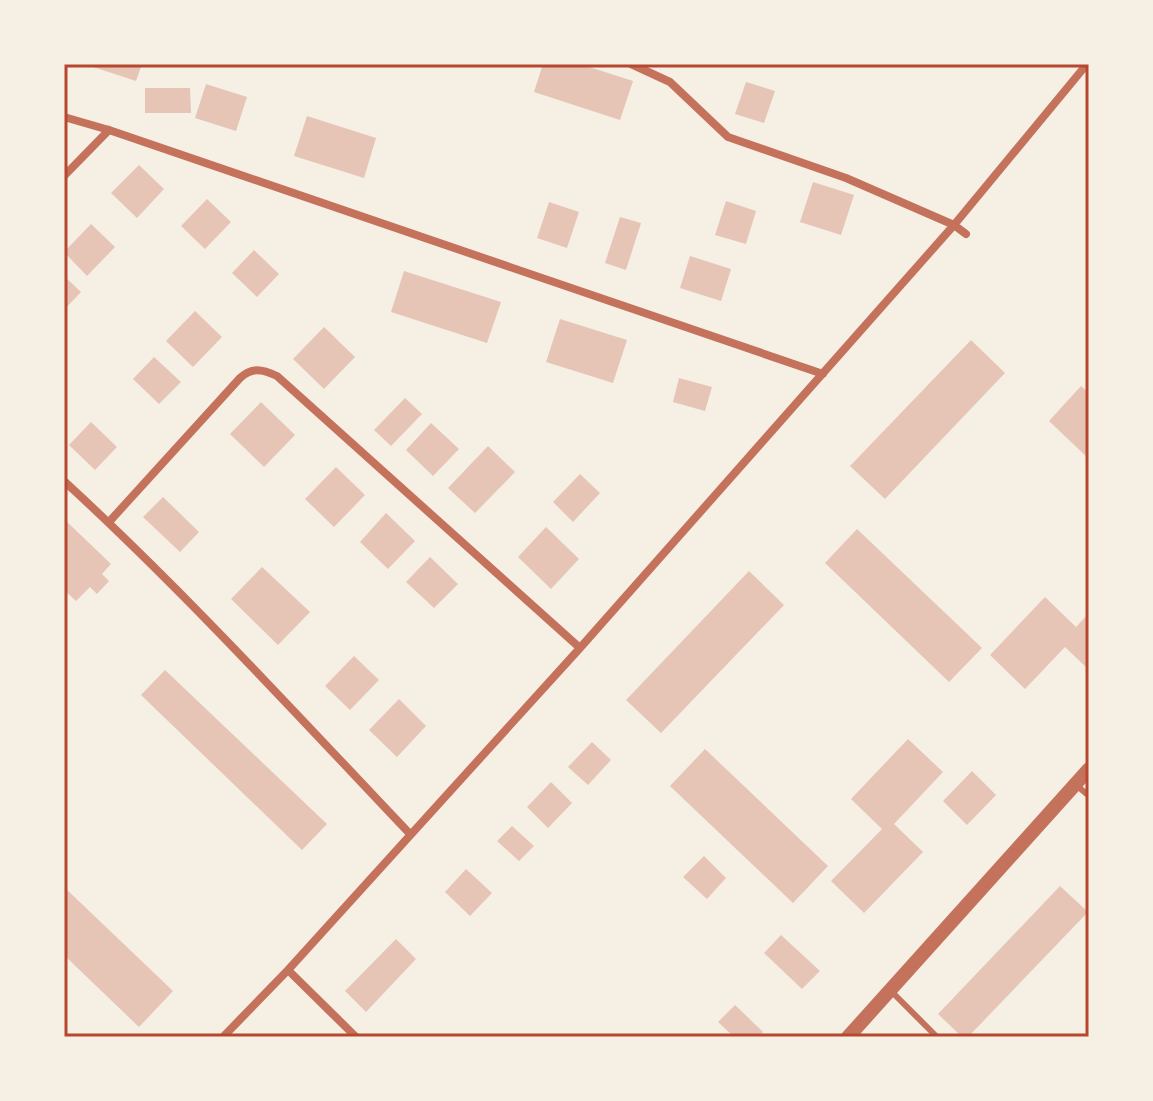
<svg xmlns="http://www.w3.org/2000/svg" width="1153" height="1101" viewBox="0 0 1153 1101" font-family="'Fira Sans',sans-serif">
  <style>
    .building { fill: #e6c5b7 }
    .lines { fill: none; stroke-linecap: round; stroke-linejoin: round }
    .service { stroke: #c5725c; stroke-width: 6 }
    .minor { stroke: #c5725c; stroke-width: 8 }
    .tertiary { stroke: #c5725c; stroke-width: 14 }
    .neatline { fill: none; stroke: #b5482f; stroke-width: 3 }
  </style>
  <rect width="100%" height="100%" fill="#f6efe4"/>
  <!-- building -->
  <path class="building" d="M84 64H142L136 81Z
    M543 64H580L633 81 620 120 534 92Z
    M746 82 775 91 764 123 735 114Z
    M206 84 247 97 236 131 195 118Z
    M145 88H190L191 113H145Z
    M307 116 376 138 364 178 294 156Z
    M139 165 164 189 137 218 111 193Z
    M813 182 854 195 841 235 800 222Z
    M207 199 231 222 205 249 181 226Z
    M726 201 756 211 746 244 715 235Z
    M549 202 579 212 567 248 537 238Z
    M620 217 641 223 626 270 605 263Z
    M91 224 115 247 87 276 64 252Z
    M254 250 279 274 257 297 232 273Z
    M690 256 731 269 721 301 680 288Z
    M404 271 501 302 487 343 391 312Z
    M64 276 81 292 64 310Z
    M195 311 222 337 193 367 166 341Z
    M560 319 627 340 613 383 546 362Z
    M324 327 355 357 324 389 293 359Z
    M971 340 1005 373 885 499 850 466Z
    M154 357 181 382 159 404 133 379Z
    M679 378 712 387 705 411 673 402Z
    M1081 386 1089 393V459L1049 421Z
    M405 398 422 414 391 446 374 430Z
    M261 402 295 435 264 467 230 434Z
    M91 422 117 447 95 470 69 445Z
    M431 423 459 449 433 476 406 450Z
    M488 446 515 472 475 513 448 488Z
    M336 467 365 495 334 527 305 499Z
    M580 474 600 493 573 522 553 502Z
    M163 497 199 532 180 552 143 517Z
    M386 513 415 541 388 569 360 542Z
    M64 519 111 564 102 574 109 581 97 594 90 587 76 601 64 590Z
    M546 527 579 559 551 589 518 557Z
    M857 529 982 648 949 682 825 563Z
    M430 557 458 584 434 608 406 582Z
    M262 567 310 612 278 645 231 599Z
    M749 571 784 605 661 733 626 700Z
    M1045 597 1076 627 1089 613V670L1065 647 1025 689 990 655Z
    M354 656 379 680 350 710 325 686Z
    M165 670 327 824 302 850 141 695Z
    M399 699 426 726 397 757 369 730Z
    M908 739 943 772 894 824 923 852 864 913 831 881 882 829 851 799Z
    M592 742 611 760 588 785 568 767Z
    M705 749 828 866 793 903 670 786Z
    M972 771 996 795 967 825 943 801Z
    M551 782 572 803 548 828 527 807Z
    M512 826 534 846 519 861 497 841Z
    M704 856 726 878 707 899 683 877Z
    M466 869 492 893 470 916 445 892Z
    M1060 886 1088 912 968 1037H962L938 1014Z
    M64 887 173 991 139 1027 64 955Z
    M781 935 820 971 802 989 764 953Z
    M396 939 416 959 366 1012 345 991Z
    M735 1005 763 1032 758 1037H734L718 1022Z"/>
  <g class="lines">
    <!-- service -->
    <path class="service" d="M1075 784 1089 796
      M890 990 937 1037"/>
    <!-- minor -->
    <path class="minor" d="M631 64 670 82 728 137 846 178 954 225 966 234
      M64 117 109 130 823 374
      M64 176 109 130
      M64 481C185 592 297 715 410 834
      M109 522 240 378C252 367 262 369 277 376L580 648
      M288 970 356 1037
      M223 1037 288 970 580 648 954 225 1087 64"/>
    <!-- tertiary -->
    <path class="tertiary" d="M848 1037 1089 769"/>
  </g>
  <!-- border -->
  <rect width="1153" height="1101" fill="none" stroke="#f6efe4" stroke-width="132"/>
  <rect x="66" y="66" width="1021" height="969" class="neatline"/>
</svg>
